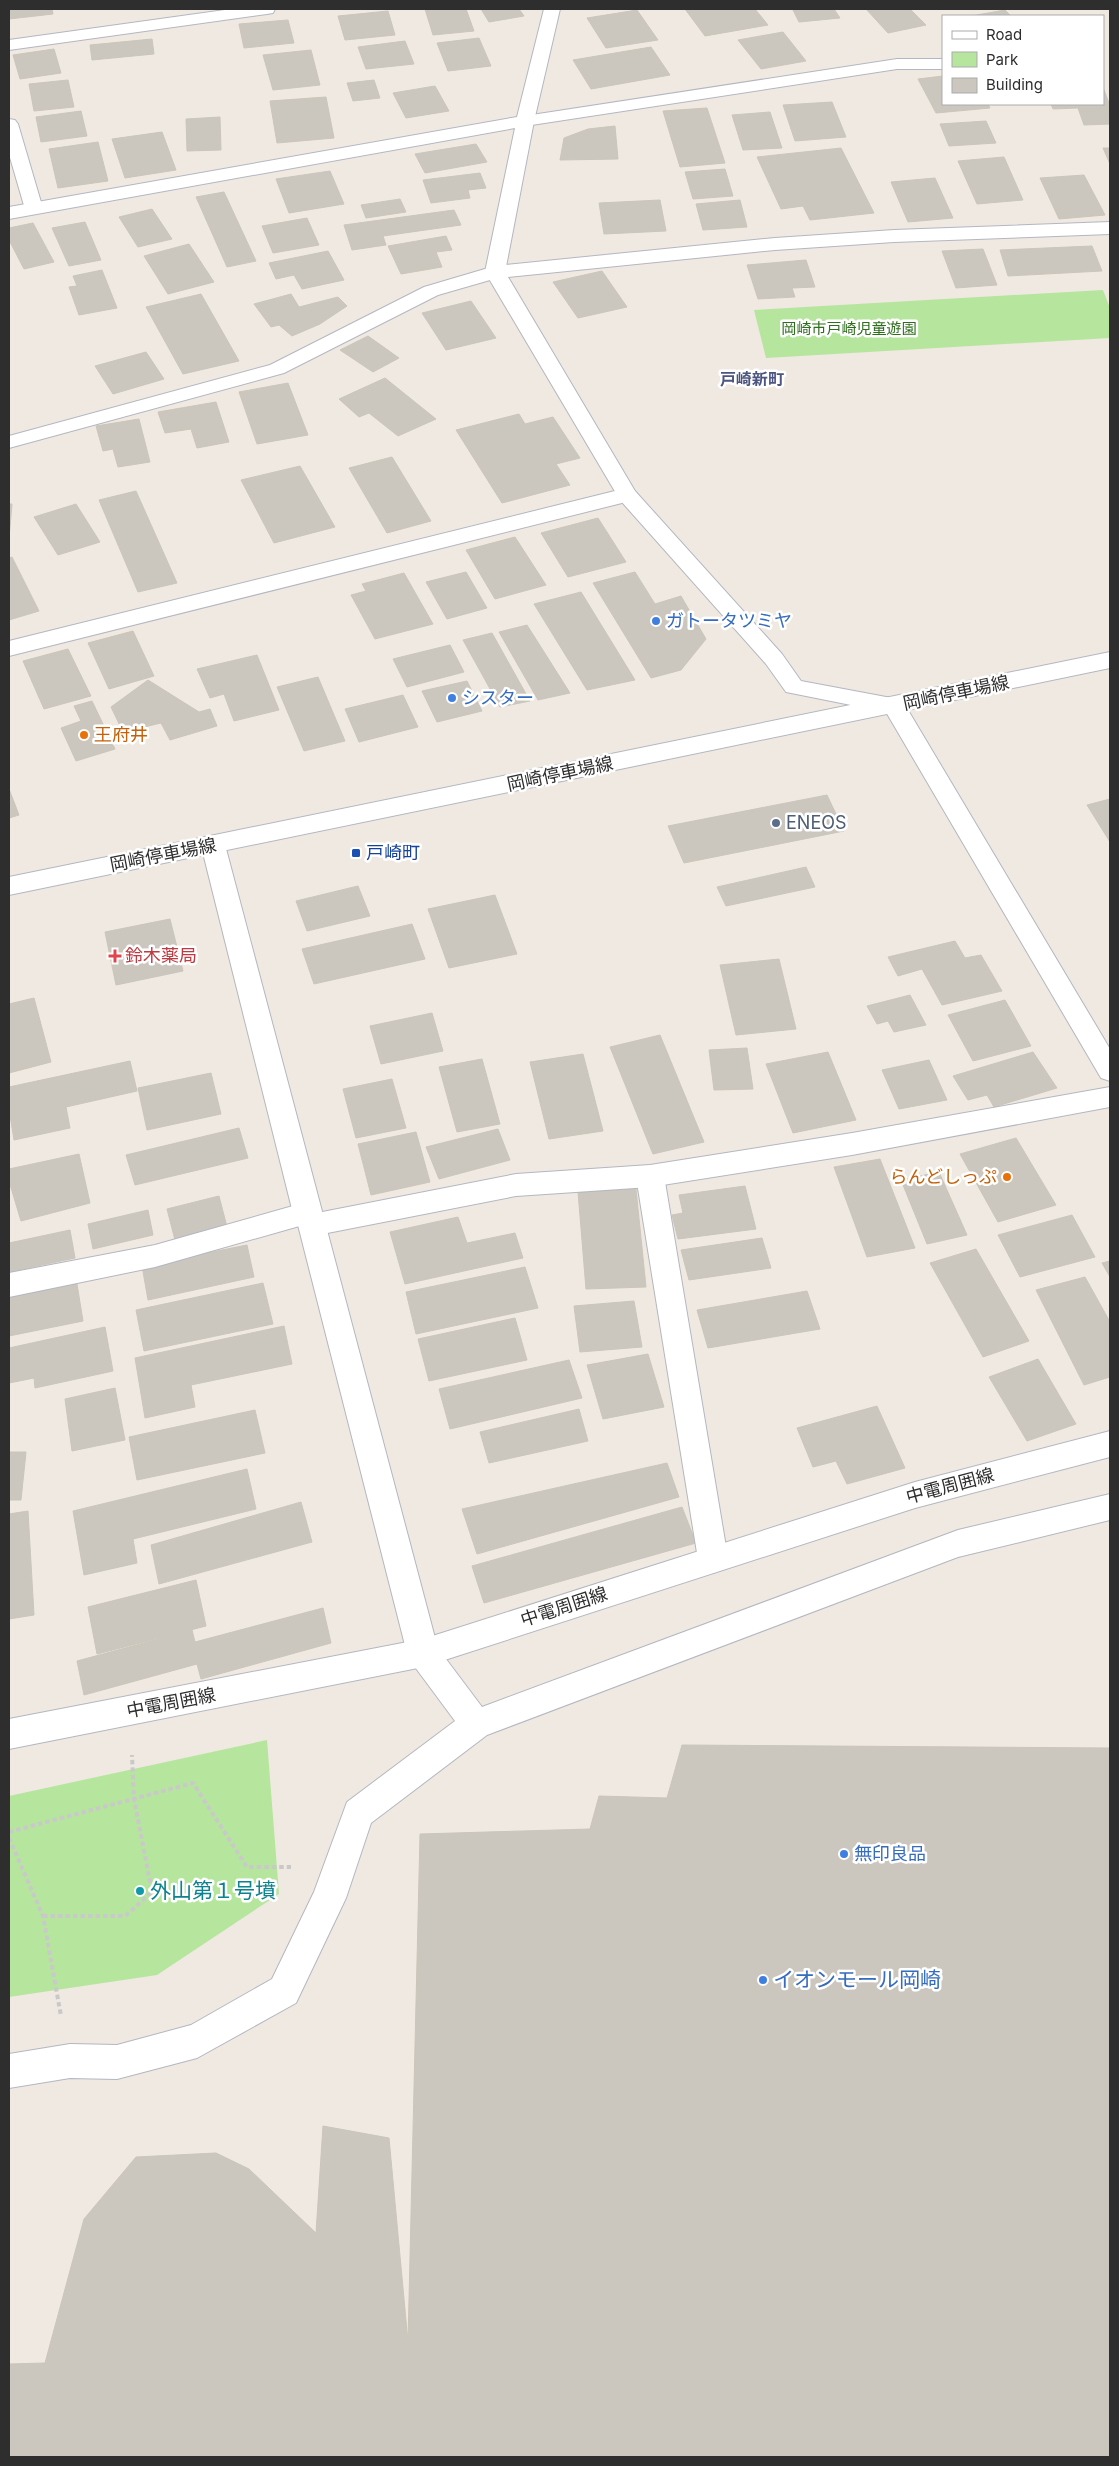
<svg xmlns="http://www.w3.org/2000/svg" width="1119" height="2466" viewBox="0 0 1119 2466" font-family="Inter,'Noto Sans JP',sans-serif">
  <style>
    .green { fill: #b6e59e }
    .building { fill: #cbc7bf; stroke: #cbc5ba }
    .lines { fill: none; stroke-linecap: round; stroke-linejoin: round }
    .service-casing { stroke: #b4b7c1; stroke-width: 2 }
    .minor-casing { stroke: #b4b7c1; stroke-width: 2 }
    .tertiary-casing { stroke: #b4b7c1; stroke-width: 2 }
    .secondary-casing { stroke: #b4b7c1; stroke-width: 2 }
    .path { stroke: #c9c9c9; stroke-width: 4; stroke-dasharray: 4.5 3; stroke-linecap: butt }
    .service { fill: #fff; fill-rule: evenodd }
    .minor { fill: #fff; fill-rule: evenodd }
    .tertiary { fill: #fff; fill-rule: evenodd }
    .secondary { fill: #fff; fill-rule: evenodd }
    .shop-dot { fill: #3f7fe0; stroke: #fff; stroke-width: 2 }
    .food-dot { fill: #e8710a; stroke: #fff; stroke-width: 2 }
    .service-dot { fill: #5c6f8a; stroke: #fff; stroke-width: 2 }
    .transit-dot { fill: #1a4fb4; stroke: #fff; stroke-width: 2 }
    .health-dot { fill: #e0444e; stroke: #fff; stroke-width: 2 }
    .culture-dot { fill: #0f9aa8; stroke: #fff; stroke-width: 2 }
    .labels { text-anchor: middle; stroke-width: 5; stroke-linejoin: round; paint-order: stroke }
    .far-park-label { font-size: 15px; fill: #2c6e1b; stroke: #fff }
    .far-quarter-label { font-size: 16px; font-weight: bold; fill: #4d5680; stroke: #fff }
    .shop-label { font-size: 18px; fill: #366cbe; stroke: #fff; text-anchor: start }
    .street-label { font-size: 18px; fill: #2e2e2e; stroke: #fff }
    .food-label { font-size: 18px; fill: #c56008; stroke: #fff; text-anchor: start }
    .service-label { font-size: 18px; fill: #4e5e75; stroke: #fff; text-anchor: start }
    .transit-label { font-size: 18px; fill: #164399; stroke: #fff; text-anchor: start }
    .health-label { font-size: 18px; fill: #be3a42; stroke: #fff; text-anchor: start }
    .near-culture-label { font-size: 21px; fill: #0d838f; stroke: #fff; text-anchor: start }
    .near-shop-label { font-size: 21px; fill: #366cbe; stroke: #fff; text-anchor: start }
  </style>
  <rect width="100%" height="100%" fill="#efe9e1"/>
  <!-- green -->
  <path class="green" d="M1103 290 1110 308V338L766 358 754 310Z
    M267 1740 279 1894 157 1975 9 1997V1796Z"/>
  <!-- building -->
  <path class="building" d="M9 9H52L53 14 9 19Z
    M425 9H466L474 31 433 35Z
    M481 9H519L524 16 489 22Z
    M685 9H755L768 25 705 36Z
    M807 9H834L840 18 799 22 793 10Z
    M866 9H910L926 25 888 33Z
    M637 10 658 40 606 48 587 18Z
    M1005 10 1011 16H971Z
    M388 11 395 35 345 40 338 16Z
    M288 20 294 43 244 48 239 24Z
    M783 32 806 61 761 69 738 40Z
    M479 38 491 66 448 71 437 43Z
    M152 39 154 54 92 60 90 45Z
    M405 41 414 64 366 69 358 47Z
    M651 47 670 75 591 89 573 60Z
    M54 49 61 73 20 79 13 55Z
    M311 50 320 85 273 90 263 55Z
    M943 76V104H988L990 108 936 113 918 79Z
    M68 80 74 107 34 111 29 84Z
    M374 80 380 98 353 101 347 83Z
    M435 86 449 111 406 118 393 93Z
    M1103 87 1110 106V124L1084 125 1078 108 1053 109 1051 104H1103Z
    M326 97 334 138 277 143 270 101Z
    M832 102 846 137 795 141 783 105Z
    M707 108 725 163 680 167 663 111Z
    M81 111 87 136 41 142 36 117Z
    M770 112 782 148 743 150 732 115Z
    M220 117 221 150 187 151 186 119Z
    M986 121 996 143 949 146 940 124Z
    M615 126 618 159 560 160 564 138 588 129Z
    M162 132 176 170 125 178 112 139Z
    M98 142 108 181 58 188 49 149Z
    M476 144 487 162 425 173 415 154Z
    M841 148 874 213 810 220 803 206 781 209 757 157Z
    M1103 148H1110V164Z
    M1004 157 1023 200 977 204 958 161Z
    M725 169 733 196 693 199 685 172Z
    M330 171 344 204 289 213 276 179Z
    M480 173 486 188 468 190 470 198 431 203 423 180Z
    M1084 175 1105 215 1059 219 1040 178Z
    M935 178 953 218 908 222 891 182Z
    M224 192 256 261 227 267 196 197Z
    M400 199 406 212 366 218 361 205Z
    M660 200 666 231 604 234 599 203Z
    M740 200 747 227 703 230 696 204Z
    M152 209 172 239 138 247 119 217Z
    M454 210 461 225 383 236 386 245 352 250 344 225Z
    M307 218 319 245 273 253 262 226Z
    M85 222 101 260 69 266 52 228Z
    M33 223 54 262 24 269 9 240V228Z
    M446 236 452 250 436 252 442 267 401 274 388 246Z
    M189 244 214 282 168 294 144 256Z
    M1092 246 1102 271 1008 276 1000 250Z
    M983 249 997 285 956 288 942 251Z
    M328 251 344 280 302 289 294 275 276 279 269 263Z
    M806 260 815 287 792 288 795 297 758 299 747 265Z
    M102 270 117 308 79 315 69 287 77 286 73 276Z
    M602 271 627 307 578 318 553 282Z
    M201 294 239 361 183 374 146 307Z
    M291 294 299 307 338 297 347 306 320 324 292 336 279 325 271 327 254 304Z
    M471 301 496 338 446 350 422 313Z
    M368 336 399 358 373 372 340 350Z
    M146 352 164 379 113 394 95 366Z
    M385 378 436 419 398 436 369 413 359 417 339 399Z
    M288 383 308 435 257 444 239 392Z
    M216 402 229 442 197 448 191 429 165 433 158 412Z
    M519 414 525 424 553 417 580 458 556 464 570 485 502 503 456 430Z
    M139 419 150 462 118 467 113 449 103 451 96 426Z
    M392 457 431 521 387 533 349 468Z
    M300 466 335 527 274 543 241 480Z
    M136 491 177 583 138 592 99 500Z
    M9 504H12L9 539Z
    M76 504 100 542 58 555 34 517Z
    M598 518 626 562 568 577 541 533Z
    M515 537 546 585 495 599 466 550Z
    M12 557 39 611 9 620V558Z
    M466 572 487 608 447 619 426 582Z
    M635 572 655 604 681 596 706 639 681 670 651 678 593 583Z
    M404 573 433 624 375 639 351 595 366 591 362 584Z
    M581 592 635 680 587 690 534 604Z
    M527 625 570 693 538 700 499 632Z
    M133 631 154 676 109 689 88 643Z
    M492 633 530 701 500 707 463 640Z
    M450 645 464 672 407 687 393 659Z
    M68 649 91 696 44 709 23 661Z
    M257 655 279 710 234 721 224 694 210 698 197 669Z
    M318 677 345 741 304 751 277 687Z
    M148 680 199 712 210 709 217 726 170 740 161 723 123 732 111 707Z
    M467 681 482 711 437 722 422 691Z
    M403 695 418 727 359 742 345 709Z
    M92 701 115 749 76 761 61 728 81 721 74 706Z
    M9 789 19 815 9 818Z
    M827 795 844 831 684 863 668 826Z
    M1110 799V842L1087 805Z
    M806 867 815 887 726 906 717 887Z
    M358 886 370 916 307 931 296 901Z
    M495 895 517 954 449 968 428 909Z
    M170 919 183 971 116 985 105 932Z
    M412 924 425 959 314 984 302 949Z
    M955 941 965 958 981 955 1002 991 942 1005 922 969 898 976 888 957Z
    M779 959 796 1029 736 1035 720 965Z
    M910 995 926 1025 894 1032 888 1021 877 1024 867 1006Z
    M34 998 51 1062 9 1073V1004Z
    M1005 1000 1031 1046 973 1061 948 1015Z
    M432 1013 443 1051 381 1064 370 1026Z
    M660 1035 704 1142 653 1154 610 1047Z
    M747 1048 753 1089 714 1090 709 1050Z
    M828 1052 856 1120 793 1133 766 1064Z
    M1033 1052 1057 1088 994 1107 987 1095 968 1100 953 1076Z
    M583 1054 603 1131 549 1139 530 1062Z
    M482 1059 500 1124 457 1132 439 1067Z
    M929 1060 947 1100 899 1109 882 1070Z
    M130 1061 137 1091 66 1107 70 1128 14 1140 9 1109V1087Z
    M211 1073 221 1114 147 1130 138 1088Z
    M392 1079 406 1128 356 1138 343 1089Z
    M239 1128 248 1158 135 1185 126 1155Z
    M498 1129 510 1160 439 1179 426 1147Z
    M416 1132 430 1182 371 1195 358 1144Z
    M1016 1138 1056 1205 998 1222 960 1154Z
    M79 1154 90 1203 21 1221 9 1181V1169Z
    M880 1159 915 1248 867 1257 834 1167Z
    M939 1172 967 1235 927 1244 901 1180Z
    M745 1186 756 1229 678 1239 672 1215 683 1213 679 1195Z
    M636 1189 646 1287 586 1289 578 1192Z
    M219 1196 227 1227 175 1240 167 1209Z
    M148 1210 153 1235 93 1249 88 1224Z
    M1072 1215 1095 1257 1020 1277 998 1235Z
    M458 1217 467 1243 515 1233 523 1258 405 1284 390 1232Z
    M70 1230 75 1258 9 1272V1243Z
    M762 1238 771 1268 689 1280 681 1250Z
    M247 1245 254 1277 148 1300 142 1266Z
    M976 1249 1029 1341 983 1357 930 1263Z
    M1110 1261V1277L1102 1263Z
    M525 1267 538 1308 416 1334 406 1292Z
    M1085 1277 1110 1322V1377L1084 1385 1036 1290Z
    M76 1278 83 1321 9 1336V1291Z
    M263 1283 273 1324 144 1351 136 1310Z
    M807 1291 820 1329 708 1348 697 1310Z
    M634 1301 642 1347 580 1352 574 1306Z
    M515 1318 527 1360 429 1381 418 1339Z
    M284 1326 292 1364 191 1385 195 1407 145 1418 135 1358Z
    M105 1327 113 1371 35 1388 34 1378 9 1383V1348Z
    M648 1354 664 1407 603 1419 587 1365Z
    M1038 1359 1076 1424 1027 1441 989 1377Z
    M569 1360 582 1398 450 1429 439 1389Z
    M115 1388 125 1440 72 1451 65 1399Z
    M877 1406 905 1468 847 1484 836 1461 813 1467 797 1428Z
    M579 1409 588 1441 489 1463 480 1432Z
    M255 1410 265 1453 137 1480 129 1437Z
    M9 1452H26L21 1500H9Z
    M667 1463 679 1497 477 1554 462 1509Z
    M247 1469 256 1509 133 1539 137 1563 84 1575 73 1511Z
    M301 1502 312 1542 159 1584 151 1545Z
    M682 1507 696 1543 484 1603 472 1566Z
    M28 1511 34 1615 9 1619V1514Z
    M196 1580 206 1626 97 1654 88 1607Z
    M323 1608 331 1643 201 1679 197 1664 84 1695 77 1661 192 1630 195 1642Z
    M682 1745 1110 1748V2457H9V2364L45 2363 84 2219 136 2157 216 2153 249 2169 316 2233 323 2126 389 2138 408 2342 420 1834 590 1829 599 1796 667 1798Z"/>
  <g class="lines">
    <defs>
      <path id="service" d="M650 1165 660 1168 664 1176 728 1559 724 1569 713 1573 702 1569 698 1559 636 1176 640 1168Z
        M307 1202 317 1205 321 1213 317 1221 155 1267 9 1297V1273L155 1245Z
        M1110 1494V1520L958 1557 487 1735 371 1823 346 1898 296 2003 197 2058 117 2079 70 2078 9 2088V2054L70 2044 117 2045 191 2025 272 1979 314 1892 347 1802 455 1721 412 1663 407 1653 412 1643 423 1639 434 1643 482 1707 958 1530Z"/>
      <path id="minor" d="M232 9H275L273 13 267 14 9 50V40Z
        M897 59H943V69H897L525 126 519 125 516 121 519 117 525 116Z
        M9 119 15 120 18 124 43 209 41 213H27L25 209 9 154Z
        M1110 222V234L894 242 775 250 497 278 438 295 284 373 9 448V436L270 365 424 287 495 266 775 238 894 230Z
        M627 488 634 490 638 495 634 500 9 656V641Z
        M1110 1087V1107L852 1155 650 1187 516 1196 312 1236 302 1233 298 1225 302 1217 312 1214 516 1174 650 1165 852 1133Z
        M1110 1431V1457L915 1508 423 1667 9 1749V1719L423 1639 915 1482Z"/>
      <path id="tertiary" d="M544 9H560L534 121 505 272 635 491 782 654 801 681 902 700 1110 1049V1081L1101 1078 886 712 786 692 766 664 620 500 485 272 515 128 9 219V207L517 117Z
        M213 836 222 839 225 845 439 1653 434 1663 423 1667 412 1663 407 1653 298 1225 293 1213 201 845 204 839Z"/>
      <path id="secondary" d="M1110 652V668L9 895V877Z"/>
    </defs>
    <!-- service casing -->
    <use href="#service" class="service-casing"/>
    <!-- minor casing -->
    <use href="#minor" class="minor-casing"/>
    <!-- tertiary casing -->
    <use href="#tertiary" class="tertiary-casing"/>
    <!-- secondary casing -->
    <use href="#secondary" class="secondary-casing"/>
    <!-- path -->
    <path class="path" d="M9 1832 193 1783 247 1867H291
      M9 1838 43 1916 61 2016
      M43 1916H125L152 1892 134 1799 132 1755"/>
    <!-- service -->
    <use href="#service" class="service"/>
    <!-- minor -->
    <use href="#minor" class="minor"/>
    <!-- tertiary -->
    <use href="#tertiary" class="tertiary"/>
    <!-- secondary -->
    <use href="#secondary" class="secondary"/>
  </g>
  <!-- markers -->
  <g class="shop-dot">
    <circle cx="656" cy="621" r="5"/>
    <circle cx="452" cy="698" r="5"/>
    <circle cx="844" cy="1854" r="5"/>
    <circle cx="763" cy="1980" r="5"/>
  </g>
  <g class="food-dot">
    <circle cx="84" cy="735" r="5"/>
    <circle cx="1007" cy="1177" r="5"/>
  </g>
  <circle class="service-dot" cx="776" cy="823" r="5"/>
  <rect class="transit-dot" x="351" y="848" width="10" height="10" rx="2.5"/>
  <path class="health-dot" d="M112.5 948.5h5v5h5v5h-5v5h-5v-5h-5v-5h5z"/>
  <circle class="culture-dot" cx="140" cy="1891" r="5"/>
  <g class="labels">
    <!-- far-park labels -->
    <g class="far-park-label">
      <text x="849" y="334">岡崎市戸崎児童遊園</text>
    </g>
    <!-- far-quarter labels -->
    <g class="far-quarter-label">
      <text x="752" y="385">戸崎新町</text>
    </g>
    <!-- shop labels -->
    <g class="shop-label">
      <text x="666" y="627">ガトータツミヤ</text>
      <text x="462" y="704">シスター</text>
      <text x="854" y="1860">無印良品</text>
    </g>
    <!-- street labels -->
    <g class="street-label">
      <text transform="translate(956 693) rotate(-12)" y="6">岡崎停車場線</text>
      <text transform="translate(560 774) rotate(-12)" y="6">岡崎停車場線</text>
      <text transform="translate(163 855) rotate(-11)" y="6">岡崎停車場線</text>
      <text transform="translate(950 1486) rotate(-15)" y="6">中電周囲線</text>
      <text transform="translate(564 1607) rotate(-18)" y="6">中電周囲線</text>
      <text transform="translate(171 1703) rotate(-11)" y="6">中電周囲線</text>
    </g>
    <!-- food labels -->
    <g class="food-label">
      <text x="94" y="741">王府井</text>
      <text x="997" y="1183" text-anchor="end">らんどしっぷ</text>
    </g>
    <!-- service labels -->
    <g class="service-label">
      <text x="786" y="829">ENEOS</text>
    </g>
    <!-- transit labels -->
    <g class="transit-label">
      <text x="366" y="859">戸崎町</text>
    </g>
    <!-- health labels -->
    <g class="health-label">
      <text x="125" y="962">鈴木薬局</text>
    </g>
    <!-- near-culture labels -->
    <g class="near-culture-label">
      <text x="150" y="1898">外山第１号墳</text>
    </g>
    <!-- near-shop labels -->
    <g class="near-shop-label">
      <text x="773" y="1987">イオンモール岡崎</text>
    </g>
  </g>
  <!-- border -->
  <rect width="1119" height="2466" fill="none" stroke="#2e2e2e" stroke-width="20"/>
  <!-- legend -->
  <rect x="942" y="15" width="162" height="90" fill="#ffffff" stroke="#ababab"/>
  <rect x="952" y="31" width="25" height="8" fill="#ffffff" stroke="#ababab"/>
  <text x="986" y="40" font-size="15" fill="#2e2e2e">Road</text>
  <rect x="952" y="52" width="25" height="15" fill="#b6e59e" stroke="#ababab"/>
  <text x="986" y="65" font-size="15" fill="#2e2e2e">Park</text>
  <rect x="952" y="78" width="25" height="15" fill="#cbc7bf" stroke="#ababab"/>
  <text x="986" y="90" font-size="15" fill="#2e2e2e">Building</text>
</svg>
